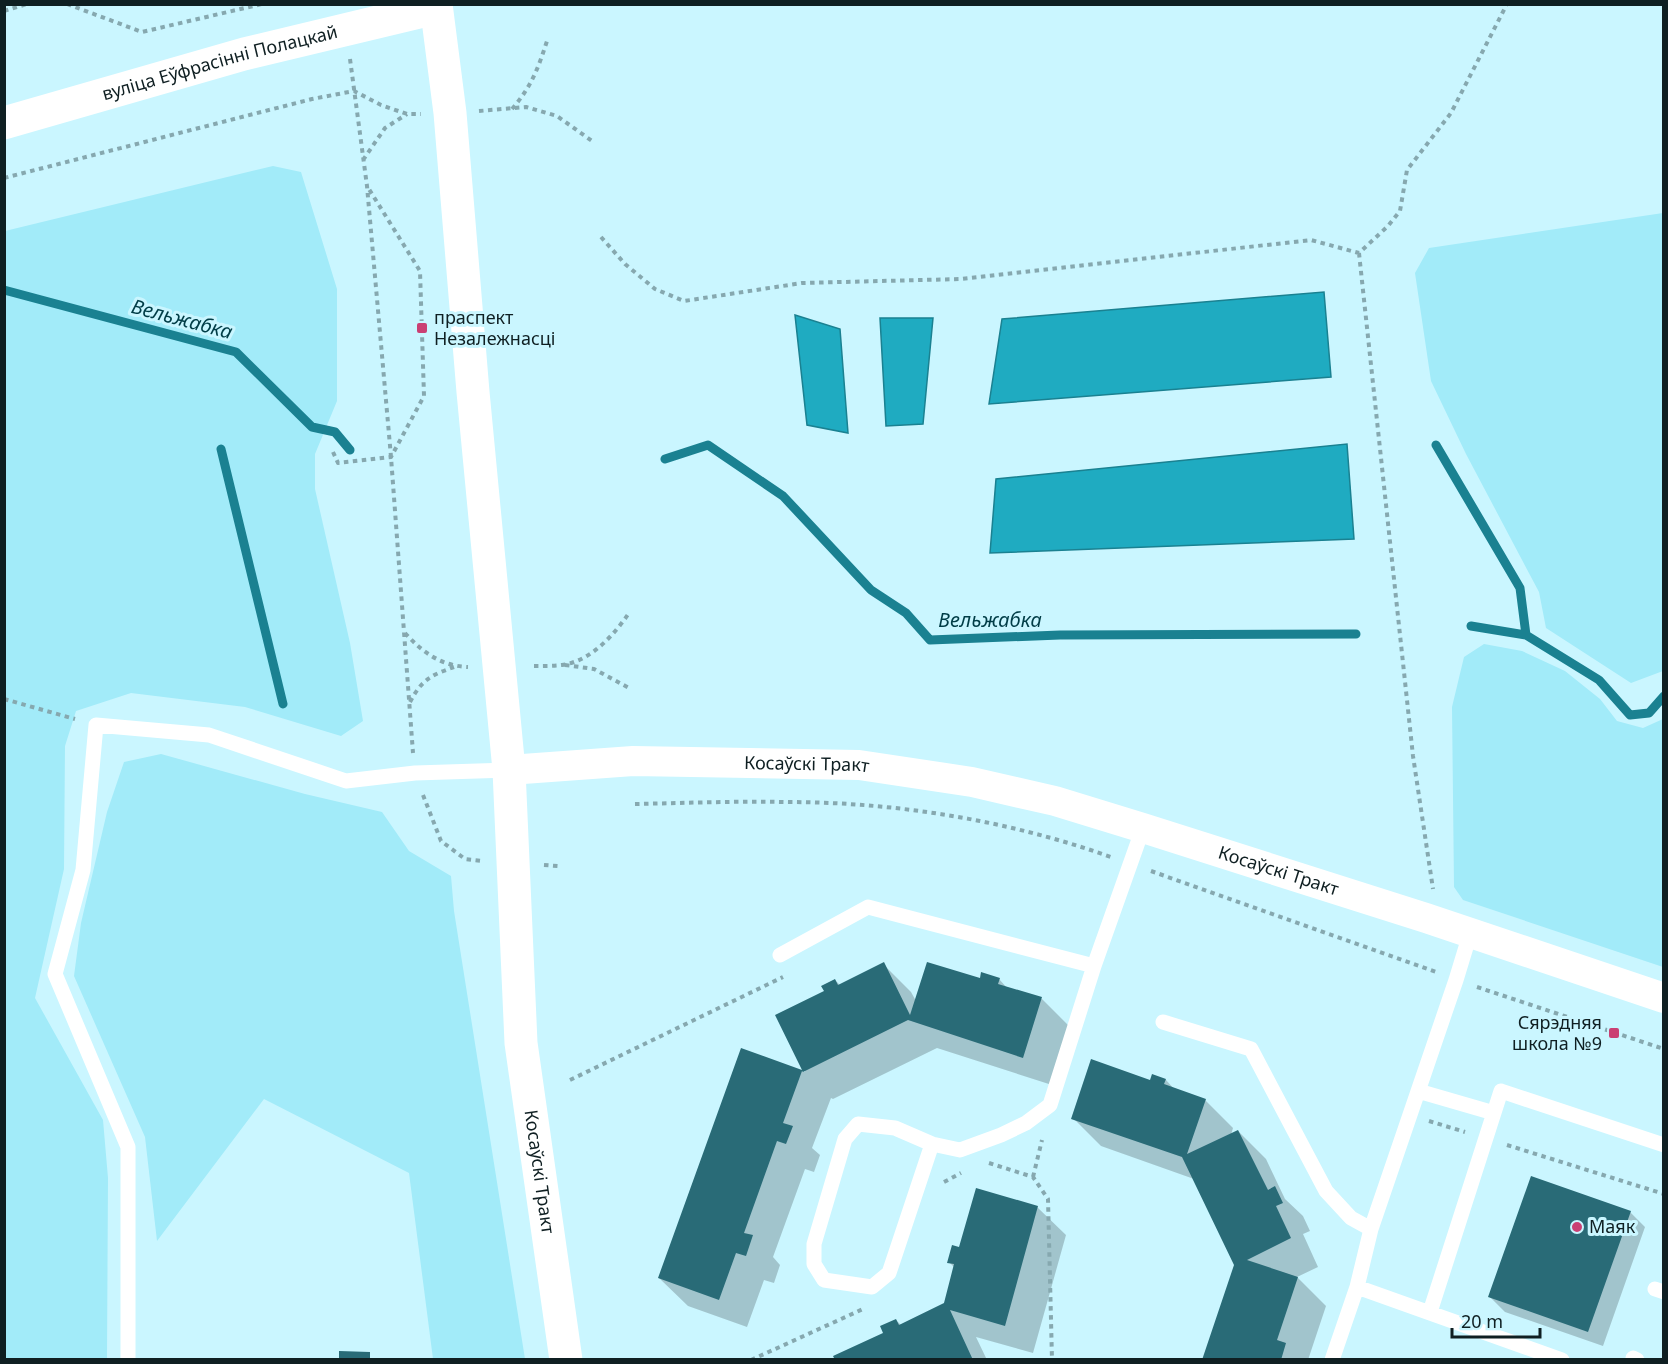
<svg xmlns="http://www.w3.org/2000/svg" width="1668" height="1364" viewBox="0 0 1668 1364" font-family="'Noto Sans',sans-serif">
  <style>
    .green { fill: #a2ebf9 }
    .water { fill: #1fabc1; stroke: #1a8191; stroke-width: 1.5 }
    .shadow { fill: #0003 }
    .lines { fill: none; stroke-linecap: round; stroke-linejoin: round }
    .stream { stroke: #1a8191; stroke-width: 9 }
    .building { fill: #296b77 }
    .path { stroke: #86a8af; stroke-width: 4; stroke-dasharray: 4.5 4.5; stroke-linecap: butt }
    .lane { stroke: #fff; stroke-width: 15 }
    .street { stroke: #fff; stroke-width: 30 }
    .secondary { stroke: #fff; stroke-width: 33 }
    .poi-dot { fill: #ca3f73; stroke: #caf6ff; stroke-width: 2 }
    .labels { text-anchor: middle; stroke-width: 6; stroke-linejoin: round; paint-order: stroke }
    .street-label { font-size: 18px; fill: #0f1f22; stroke: #caf6ff }
    .poi-label { font-size: 18px; fill: #0f1f22; stroke: #caf6ff; text-anchor: start }
    .water-label { font-size: 20px; font-style: italic; fill: #013d47; stroke: #caf6ff }
  </style>
  <rect width="100%" height="100%" fill="#caf6ff"/>
  <!-- green -->
  <path class="green" d="M273 166 301 172 337 289V401L315 454V489L350 643 363 721 341 736 245 707 131 693 76 711 65 746 64 869 35 998 103 1120 108 1178 107 1359H5V231Z
    M1663 213V671L1631 683 1546 628 1539 592 1466 454 1431 381 1415 273 1429 248Z
    M1484 644 1522 651 1565 671 1600 699 1617 721 1643 728 1663 719V967L1463 900 1454 887 1452 707 1464 657Z
    M161 754 305 794 382 812 409 851 451 876 454 911 525 1359H433L409 1173 264 1099 157 1241 145 1137 74 976 81 923 107 812 124 762Z"/>
  <!-- water -->
  <path class="water" d="M1324 292 1331 377 989 404 1002 319Z
    M795 315 840 329 848 433 807 425Z
    M880 318H933L923 424 886 426Z
    M1347 444 1354 539 990 553 996 479Z"/>
  <!-- shadow -->
  <path class="shadow" d="M883 964 911 992 916 1001 981 980 999 979 1008 989 1042 999 1070 1027 1052 1085 937 1048 833 1099 831 1098 812 1148 820 1155 814 1172 805 1169 773 1257 780 1265 774 1283 764 1280 747 1327 688 1306 659 1278 742 1050 805 1072 777 1016 826 992 835 980 840 985Z
    M1153 1076 1166 1080 1175 1090 1205 1100 1233 1128 1231 1135 1238 1131 1266 1159 1285 1199 1303 1216 1310 1231 1303 1234 1318 1267 1297 1277 1326 1306 1308 1360H1203L1235 1265 1194 1179 1101 1146 1073 1118 1151 1081Z
    M1037 1207 1066 1235 1033 1353 976 1337 987 1360H836L885 1333 896 1320 901 1325 945 1305 955 1268 949 1262 960 1249Z
    M1630 1212 1645 1227 1603 1346 1505 1312 1490 1297Z"/>
  <g class="lines">
    <!-- stream -->
    <path class="stream" d="M4 290 236 352 312 427 335 432 350 450
      M1436 445 1520 588 1526 635
      M221 449 283 704
      M665 459 708 445 783 496 871 590 906 613 930 640 1060 635 1356 634
      M1471 626 1526 635 1599 680 1630 715 1649 713 1664 696"/>
  </g>
  <!-- building -->
  <path class="building" d="M884 962 910 1015 927 962 980 978 981 972 1000 978 998 984 1042 997 1023 1058 908 1020 803 1072 802 1071 783 1123 793 1126 786 1144 777 1141 744 1233 753 1235 746 1256 736 1253 719 1300 658 1278 741 1048 802 1070 775 1015 824 991 821 986 835 979 838 985Z
    M1091 1059 1150 1080 1152 1074 1166 1079 1164 1084 1206 1099 1187 1154 1238 1130 1268 1190 1275 1186 1283 1203 1276 1206 1291 1238 1247 1260 1298 1277 1277 1340 1286 1343 1281 1360H1202L1234 1265 1182 1157 1071 1119Z
    M1531 1176 1631 1211 1588 1332 1488 1297Z
    M976 1188 1038 1206 1005 1326 950 1310 973 1360H835L833 1356 883 1333 880 1326 896 1319 899 1325 944 1303 954 1264 947 1263 952 1245 959 1247Z
    M339 1351 370 1352V1360H339Z"/>
  <g class="lines">
    <!-- path -->
    <path class="path" d="M67 4 142 32 262 4
      M4 11 27 4
      M350 59 367 186 391 457 413 753
      M512 109C531 87 538 69 547 41
      M479 111 526 107 557 116 592 141
      M363 160 385 128 407 114
      M4 178 312 99 354 91 381 105 407 114H421
      M601 237 625 264 655 289 684 301 802 283 961 279 1311 240 1359 253 1388 226 1400 211 1407 170 1451 113 1507 4
      M1359 253 1413 756 1433 889
      M333 452 338 463 391 457 424 396 420 271 367 186
      M405 633C422 652 441 666 468 667
      M565 665 594 669 631 689
      M534 666C543 666 553 666 562 665 591 661 614 635 629 613
      M4 699 75 719
      M410 702C422 679 432 675 454 667
      M423 795 441 841 465 859 483 861
      M635 804C685 803 735 801 785 802 895 802 1007 820 1111 857
      M544 865 558 866
      M1151 871 1436 972
      M1477 987 1664 1049
      M570 1080 783 977
      M1429 1121 1465 1132
      M1507 1145 1664 1194
      M989 1163 1033 1177 1048 1199 1052 1360
      M1033 1177 1042 1140
      M944 1182 961 1173
      M751 1360 863 1309"/>
    <!-- lane -->
    <path class="lane" d="M780 955 868 907 1094 966
      M1163 1022 1251 1049 1326 1191 1351 1218 1371 1229
      M1418 1091 1494 1113
      M932 1144 895 1128 858 1124 845 1139 814 1244V1264L824 1280 872 1287 889 1273 932 1144 960 1150 1001 1135 1026 1123 1050 1105 1094 966 1143 828
      M1357 1287 1562 1360
      M1655 1289 1664 1292
      M1430 1312 1501 1091 1664 1145
      M1633 1358 1637 1360
      M128 1360V1147L55 974 83 870 96 725 209 735 346 781 415 773 509 770
      M1332 1360 1357 1287 1371 1229 1456 980 1470 934"/>
    <!-- street -->
    <path class="street" id="s1" d="M509 770 633 761 859 765 972 782 1055 801 1143 828 1426 918 1664 998"/>
    <!-- secondary -->
    <g class="secondary">
      <path id="s2" d="M436 4 450 113 473 392 509 770 521 1043 566 1360"/>
      <path id="s3" d="M4 123 244 54 436 8"/>
    </g>
  </g>
  <!-- markers -->
  <g class="poi-dot">
    <rect x="416" y="322" width="12" height="12" rx="3"/>
    <rect x="1608" y="1027" width="12" height="12" rx="3"/>
    <circle cx="1577" cy="1227" r="6"/>
  </g>
  <g class="labels">
    <!-- street labels -->
    <g class="street-label">
      <text dy="6" stroke="none"><textPath href="#s3" startOffset="224">вуліца Еўфрасінні Полацкай</textPath></text>
      <text dy="6" stroke="none"><textPath href="#s1" startOffset="298">Косаўскі Тракт</textPath></text>
      <text dy="6" stroke="none"><textPath href="#s1" startOffset="784">Косаўскі Тракт</textPath></text>
      <text dy="6" stroke="none"><textPath href="#s2" startOffset="1173">Косаўскі Тракт</textPath></text>
    </g>
    <!-- poi labels -->
    <g class="poi-label">
      <text x="434" y="324">праспект<tspan x="434" dy="21">Незалежнасці</tspan></text>
      <text x="1602" y="1029" text-anchor="end">Сярэдняя<tspan x="1602" dy="21">школа №9</tspan></text>
      <text x="1589" y="1233">Маяк</text>
    </g>
    <!-- water labels -->
    <g class="water-label">
      <text transform="translate(182 319) rotate(15)" y="7">Вельжабка</text>
      <text x="990" y="627">Вельжабка</text>
    </g>
  </g>
  <!-- border -->
  <rect width="1668" height="1364" fill="none" stroke="#0f1f22" stroke-width="12"/>
  <!-- scale -->
  <path d="M1452 1328v9h88v-9" fill="none" stroke="#0f1f22" stroke-width="3"/>
  <text x="1461" y="1328" font-size="18" fill="#0f1f22" stroke="#caf6ff" stroke-width="4.5" paint-order="stroke">20 m</text>
</svg>
